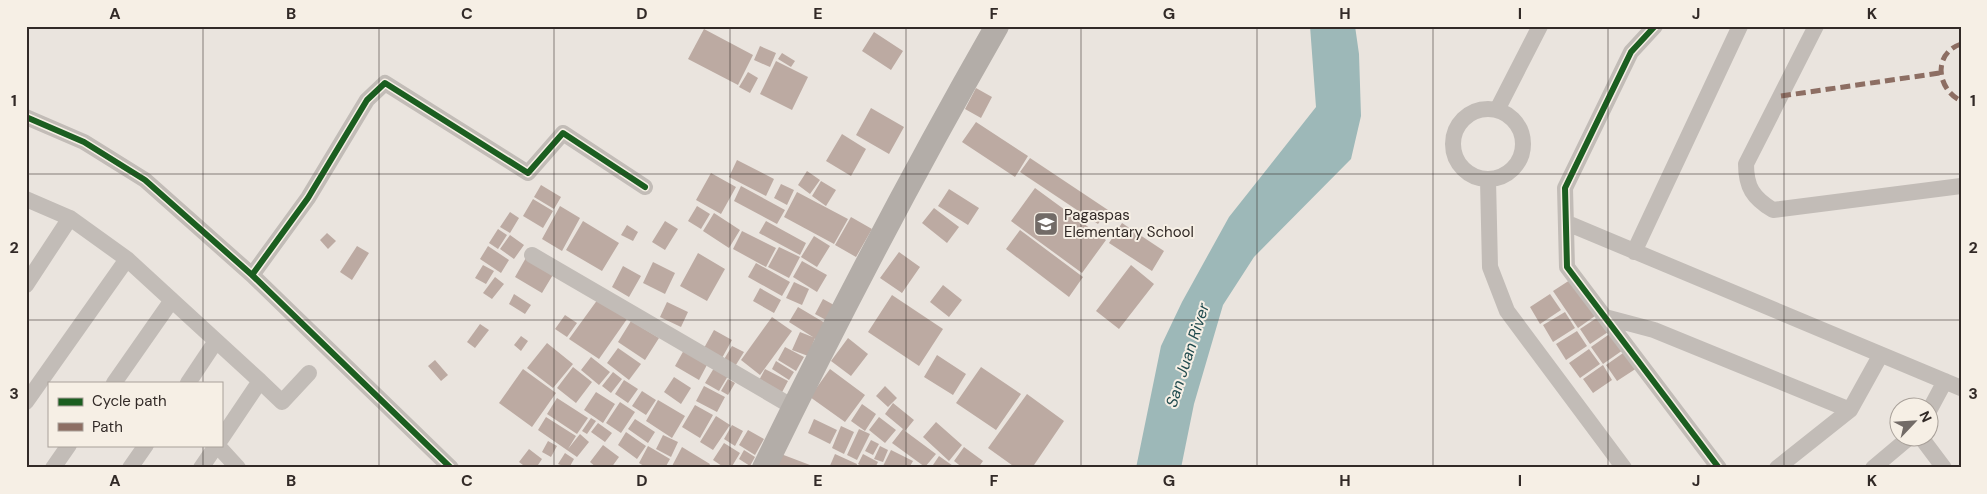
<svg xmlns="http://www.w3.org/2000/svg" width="1987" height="494" viewBox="0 0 1987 494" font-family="'DM Sans',sans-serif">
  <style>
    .water { fill: #9db8b8 }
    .building { fill: #bcaaa2 }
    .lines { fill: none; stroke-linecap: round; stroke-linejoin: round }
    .minor { stroke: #c2bcb7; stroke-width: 16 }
    .secondary { stroke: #b3ada8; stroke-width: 24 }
    .quiet { stroke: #8d6e63; stroke-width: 5; stroke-dasharray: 10 5; stroke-linecap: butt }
    .cycleway-casing { stroke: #f6efe5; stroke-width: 9 }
    .cycleway { stroke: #1b5e20; stroke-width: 6 }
    .grid { fill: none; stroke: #322a27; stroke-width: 1; stroke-opacity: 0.55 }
    .labels { text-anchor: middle; stroke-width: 4; stroke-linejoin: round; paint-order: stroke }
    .poi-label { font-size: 15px; fill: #322a27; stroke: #f6efe5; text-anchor: start }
    .water-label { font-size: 16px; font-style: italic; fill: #214b4e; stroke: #f6efe5 }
    .neatline { fill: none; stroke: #322a27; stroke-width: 2 }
    .grid-label { font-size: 16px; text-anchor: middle; font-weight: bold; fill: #322a27 }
  </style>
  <rect width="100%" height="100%" fill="#eae4de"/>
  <!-- water -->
  <path class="water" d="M1310 26H1355L1359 54 1361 116 1351 159 1254 257 1223 305 1194 404 1181 468H1136L1161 346 1182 302 1229 217 1316 107Z"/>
  <!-- building -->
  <path class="building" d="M704 29 753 55 738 85 688 59Z
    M874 32 903 51 891 70 862 51Z
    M760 46 776 53 770 67 754 60Z
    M782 53 795 61 791 67 778 59Z
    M776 61 808 77 792 110 760 94Z
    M748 72 758 78 750 93 739 87Z
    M976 88 992 97 981 118 965 109Z
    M871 108 904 127 889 154 856 135Z
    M976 122 1028 156 1015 177 962 142Z
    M842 134 866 149 851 176 826 161Z
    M1030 158 1108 210 1098 224 1020 172Z
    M737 160 774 179 766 196 729 177Z
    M807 171 820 180 810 194 798 185Z
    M711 173 736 187 721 214 696 200Z
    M821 181 836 190 826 206 812 196Z
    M781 184 794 190 787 205 774 198Z
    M541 185 561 197 554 209 534 197Z
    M741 186 785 210 777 224 734 201Z
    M1035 188 1106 240 1082 273 1011 221Z
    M949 189 979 208 968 225 938 206Z
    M797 192 848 219 834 244 784 217Z
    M533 199 553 211 543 228 523 216Z
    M560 206 580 218 562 251 542 239Z
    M697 206 710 214 701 229 688 221Z
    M934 208 959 227 947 243 922 223Z
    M510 212 519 218 510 233 500 227Z
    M714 213 740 230 729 248 703 231Z
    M851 217 872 229 856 257 835 245Z
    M583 221 619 243 602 271 566 250Z
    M665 221 678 229 665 250 652 242Z
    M766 221 806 243 800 255 759 233Z
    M1122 223 1164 251 1152 271 1109 243Z
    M627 225 638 232 633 241 621 235Z
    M498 229 507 235 498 249 489 243Z
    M1020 230 1083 277 1069 297 1006 249Z
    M742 231 776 248 766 267 733 249Z
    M327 233 336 241 328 249 320 240Z
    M510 235 524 245 514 259 500 249Z
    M814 236 830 246 817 267 801 257Z
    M357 246 369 253 352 280 340 272Z
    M488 246 509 260 501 273 480 259Z
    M779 247 800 257 789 278 768 267Z
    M899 252 920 267 902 293 880 278Z
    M698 253 725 269 707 301 680 286Z
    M527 256 554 273 542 293 515 277Z
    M802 261 827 275 817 292 793 277Z
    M653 262 675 273 665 294 643 283Z
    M756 263 790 282 782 296 748 277Z
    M483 265 494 271 486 284 475 278Z
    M1131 265 1154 284 1119 329 1096 311Z
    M623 266 641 276 629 297 612 287Z
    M495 277 504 284 492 299 483 293Z
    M1570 280 1595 316 1578 328 1553 291Z
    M794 282 809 289 802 305 786 298Z
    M943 285 962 300 949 317 930 302Z
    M760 288 781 300 774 313 753 301Z
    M514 294 531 305 525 314 509 304Z
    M1550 294 1561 310 1540 324 1530 307Z
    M892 295 943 329 919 366 868 332Z
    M598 299 627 319 599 359 569 339Z
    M823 299 834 305 826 320 815 314Z
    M667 302 688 312 681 327 660 317Z
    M798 307 825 323 816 339 789 322Z
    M1565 312 1575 328 1553 342 1543 325Z
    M565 315 577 323 567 337 555 329Z
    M772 317 792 331 760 375 741 360Z
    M1598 317 1608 332 1590 344 1580 329Z
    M631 321 659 338 645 360 618 342Z
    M480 324 489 330 475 348 467 342Z
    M714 330 732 340 722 358 704 348Z
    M1577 331 1587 346 1566 360 1556 344Z
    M800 332 815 338 808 356 792 350Z
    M1611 333 1623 350 1603 364 1591 347Z
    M521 336 528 341 521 351 514 345Z
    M848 338 868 354 851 376 831 361Z
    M547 343 573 364 553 388 527 368Z
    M732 346 744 352 734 368 723 361Z
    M785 347 804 357 796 371 778 360Z
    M618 348 641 364 629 380 607 363Z
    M1589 349 1600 364 1580 378 1569 363Z
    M684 350 708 363 699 380 675 366Z
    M1626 351 1637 368 1617 381 1606 365Z
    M937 355 966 374 953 395 924 377Z
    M591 357 610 372 599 385 581 370Z
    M435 360 448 375 441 381 428 366Z
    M776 361 794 372 789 380 772 369Z
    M1603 365 1612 380 1593 393 1583 379Z
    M573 367 592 382 576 403 557 388Z
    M981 367 1021 394 996 430 956 403Z
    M714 368 728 376 719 391 705 383Z
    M523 369 556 393 532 427 499 403Z
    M765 369 788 381 780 396 757 384Z
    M830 369 865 395 845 422 810 397Z
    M613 372 622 379 611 393 602 386Z
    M674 377 691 388 681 404 664 392Z
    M728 379 735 383 728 395 721 391Z
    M624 380 638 389 628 403 615 394Z
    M704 386 725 397 717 412 696 401Z
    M885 386 897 398 888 407 876 396Z
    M642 391 656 400 646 415 632 406Z
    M596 392 615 404 603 423 584 410Z
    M1027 394 1064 421 1032 468H1016L988 448Z
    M557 398 588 418 577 434 547 414Z
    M658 400 685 416 672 438 646 421Z
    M620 402 635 412 621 433 606 423Z
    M893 403 914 420 905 431 936 454 925 467 892 443 903 429 885 414Z
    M862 404 876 414 865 431 851 421Z
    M695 405 713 415 700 438 682 427Z
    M716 416 730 425 713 450 700 442Z
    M546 417 576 436 568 449 580 434 589 442 577 457 538 430Z
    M879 417 896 430 885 443 869 430Z
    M591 418 596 421 587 434 582 431Z
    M635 419 655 432 648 443 628 429Z
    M814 419 837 430 830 444 808 433Z
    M936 422 962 445 949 461 923 437Z
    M598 423 612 433 605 442 591 432Z
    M732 425 743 431 735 446 724 439Z
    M841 426 854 432 844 454 832 448Z
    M859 429 870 434 857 460 847 455Z
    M748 430 764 439 755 455 739 445Z
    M626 432 646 446 637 459 618 445Z
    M663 435 678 442 671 457 656 449Z
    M871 440 879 444 873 455 865 451Z
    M548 441 557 446 551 457 542 452Z
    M724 443 740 453 731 468H725L713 460Z
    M603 445 619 457 611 468H597L590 462Z
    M648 446 670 459 665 468H647L639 463Z
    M880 446 888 450 883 462 874 459Z
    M682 447 710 464 708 468H671Z
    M964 447 983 461 978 468H963L954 461Z
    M529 449 542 459 536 468H527L519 462Z
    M744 450 755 457 750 466 739 459Z
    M891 450 913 461 909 468H882Z
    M565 453 574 459 569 468 558 464Z
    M781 454 810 465 809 468H776Z
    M835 454 857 464 856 468H829Z
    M863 454 878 462 875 468H865L858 464Z
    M939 456 956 468H931Z"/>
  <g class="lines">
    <!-- minor -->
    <path class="minor" d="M1655 26 1631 52 1565 188 1567 267 1719 468
      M1816 26 1746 164C1746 187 1753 198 1773 210L1961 186
      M1453 144a35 35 0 1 1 70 0a35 35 0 1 1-70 0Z
      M1497 110 1540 26
      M26 117 84 142 145 180 252 275 451 468
      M1488 180 1490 267 1507 311 1624 468
      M26 199 70 218 127 259 260 381 221 439
      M1567 223 1961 388
      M1634 252 1740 26
      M532 255 793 407
      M252 275 308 198 367 100 385 83 528 173 563 133 645 187
      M26 285 70 218
      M1605 317 1654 330 1850 410
      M260 381 282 402 309 373
      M114 383 172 300
      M188 383 216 341
      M26 402 127 259
      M1930 409 1945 381
      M1920 436 1944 468
      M217 445 238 468
      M53 468 69 445
      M130 468 146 445
      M201 468 216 446
      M1777 468 1850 410 1880 356
      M1873 468 1911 436"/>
    <!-- secondary -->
    <path class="secondary" d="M764 468C837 318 914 171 997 26"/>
    <!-- quiet -->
    <path class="quiet" d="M1961 44C1932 54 1937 89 1961 101
      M1781 96 1940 73"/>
    <defs>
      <path id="cycleway" d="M1655 26 1631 52 1565 188 1567 267 1719 468
        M26 117 84 142 145 180 252 275 451 468
        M252 275 308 198 367 100 385 83 528 173 563 133 645 187"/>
    </defs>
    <!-- cycleway casing -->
    <use href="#cycleway" class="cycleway-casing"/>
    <!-- cycleway -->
    <use href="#cycleway" class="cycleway"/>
  </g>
  <!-- grid -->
  <path class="grid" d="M203 26V383M379 26V468M554 26V468M730 26V468M906 26V468M1081 26V468M1257 26V468M1433 26V468M1608 26V468M1784 26V468M26 174H1961M26 320H1961M203 445V468"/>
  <!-- icons -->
  <defs>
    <symbol id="school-square" viewBox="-11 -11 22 22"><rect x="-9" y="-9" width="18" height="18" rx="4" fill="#726b67" stroke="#f6efe5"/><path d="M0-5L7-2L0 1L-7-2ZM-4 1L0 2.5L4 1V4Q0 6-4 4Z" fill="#fff"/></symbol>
  </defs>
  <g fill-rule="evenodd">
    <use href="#school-square" x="1032" y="210" width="28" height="28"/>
  </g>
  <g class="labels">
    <!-- poi labels -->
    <g class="poi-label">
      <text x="1064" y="220">Pagaspas<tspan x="1064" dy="17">Elementary School</tspan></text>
    </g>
    <!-- water labels -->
    <g class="water-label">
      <text transform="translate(1187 355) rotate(-72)" y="6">San Juan River</text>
    </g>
  </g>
  <!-- border -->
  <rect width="1987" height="494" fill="none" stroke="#f6efe5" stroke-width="55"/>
  <!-- legend -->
  <rect x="48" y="382" width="175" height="65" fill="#f6efe5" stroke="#a8a099"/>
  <rect x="58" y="398" width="25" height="8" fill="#1b5e20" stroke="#a8a099"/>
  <text x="92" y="406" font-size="15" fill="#322a27">Cycle path</text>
  <rect x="58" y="423" width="25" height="8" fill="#8d6e63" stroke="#a8a099"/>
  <text x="92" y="432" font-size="15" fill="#322a27">Path</text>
  <!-- north arrow -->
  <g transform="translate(1914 422) rotate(65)"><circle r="24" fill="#f6efe5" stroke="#a8a099"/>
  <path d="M0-4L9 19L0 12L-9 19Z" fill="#726b67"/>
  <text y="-8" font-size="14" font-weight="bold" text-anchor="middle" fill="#322a27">N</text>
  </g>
  <rect x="28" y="28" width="1932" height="438" class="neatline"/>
  <g class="grid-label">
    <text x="115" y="19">A</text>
    <text x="291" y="19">B</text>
    <text x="467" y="19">C</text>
    <text x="642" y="19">D</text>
    <text x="818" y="19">E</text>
    <text x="994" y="19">F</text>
    <text x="1169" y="19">G</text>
    <text x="1345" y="19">H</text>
    <text x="1520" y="19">I</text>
    <text x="1696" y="19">J</text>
    <text x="1872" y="19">K</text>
    <text x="14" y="106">1</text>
    <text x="1973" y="106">1</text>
    <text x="14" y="253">2</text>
    <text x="1973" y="253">2</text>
    <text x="14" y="399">3</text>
    <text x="1973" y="399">3</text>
    <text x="115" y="486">A</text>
    <text x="291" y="486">B</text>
    <text x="467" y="486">C</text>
    <text x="642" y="486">D</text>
    <text x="818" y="486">E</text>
    <text x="994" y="486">F</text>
    <text x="1169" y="486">G</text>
    <text x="1345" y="486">H</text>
    <text x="1520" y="486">I</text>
    <text x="1696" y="486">J</text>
    <text x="1872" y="486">K</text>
  </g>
</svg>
